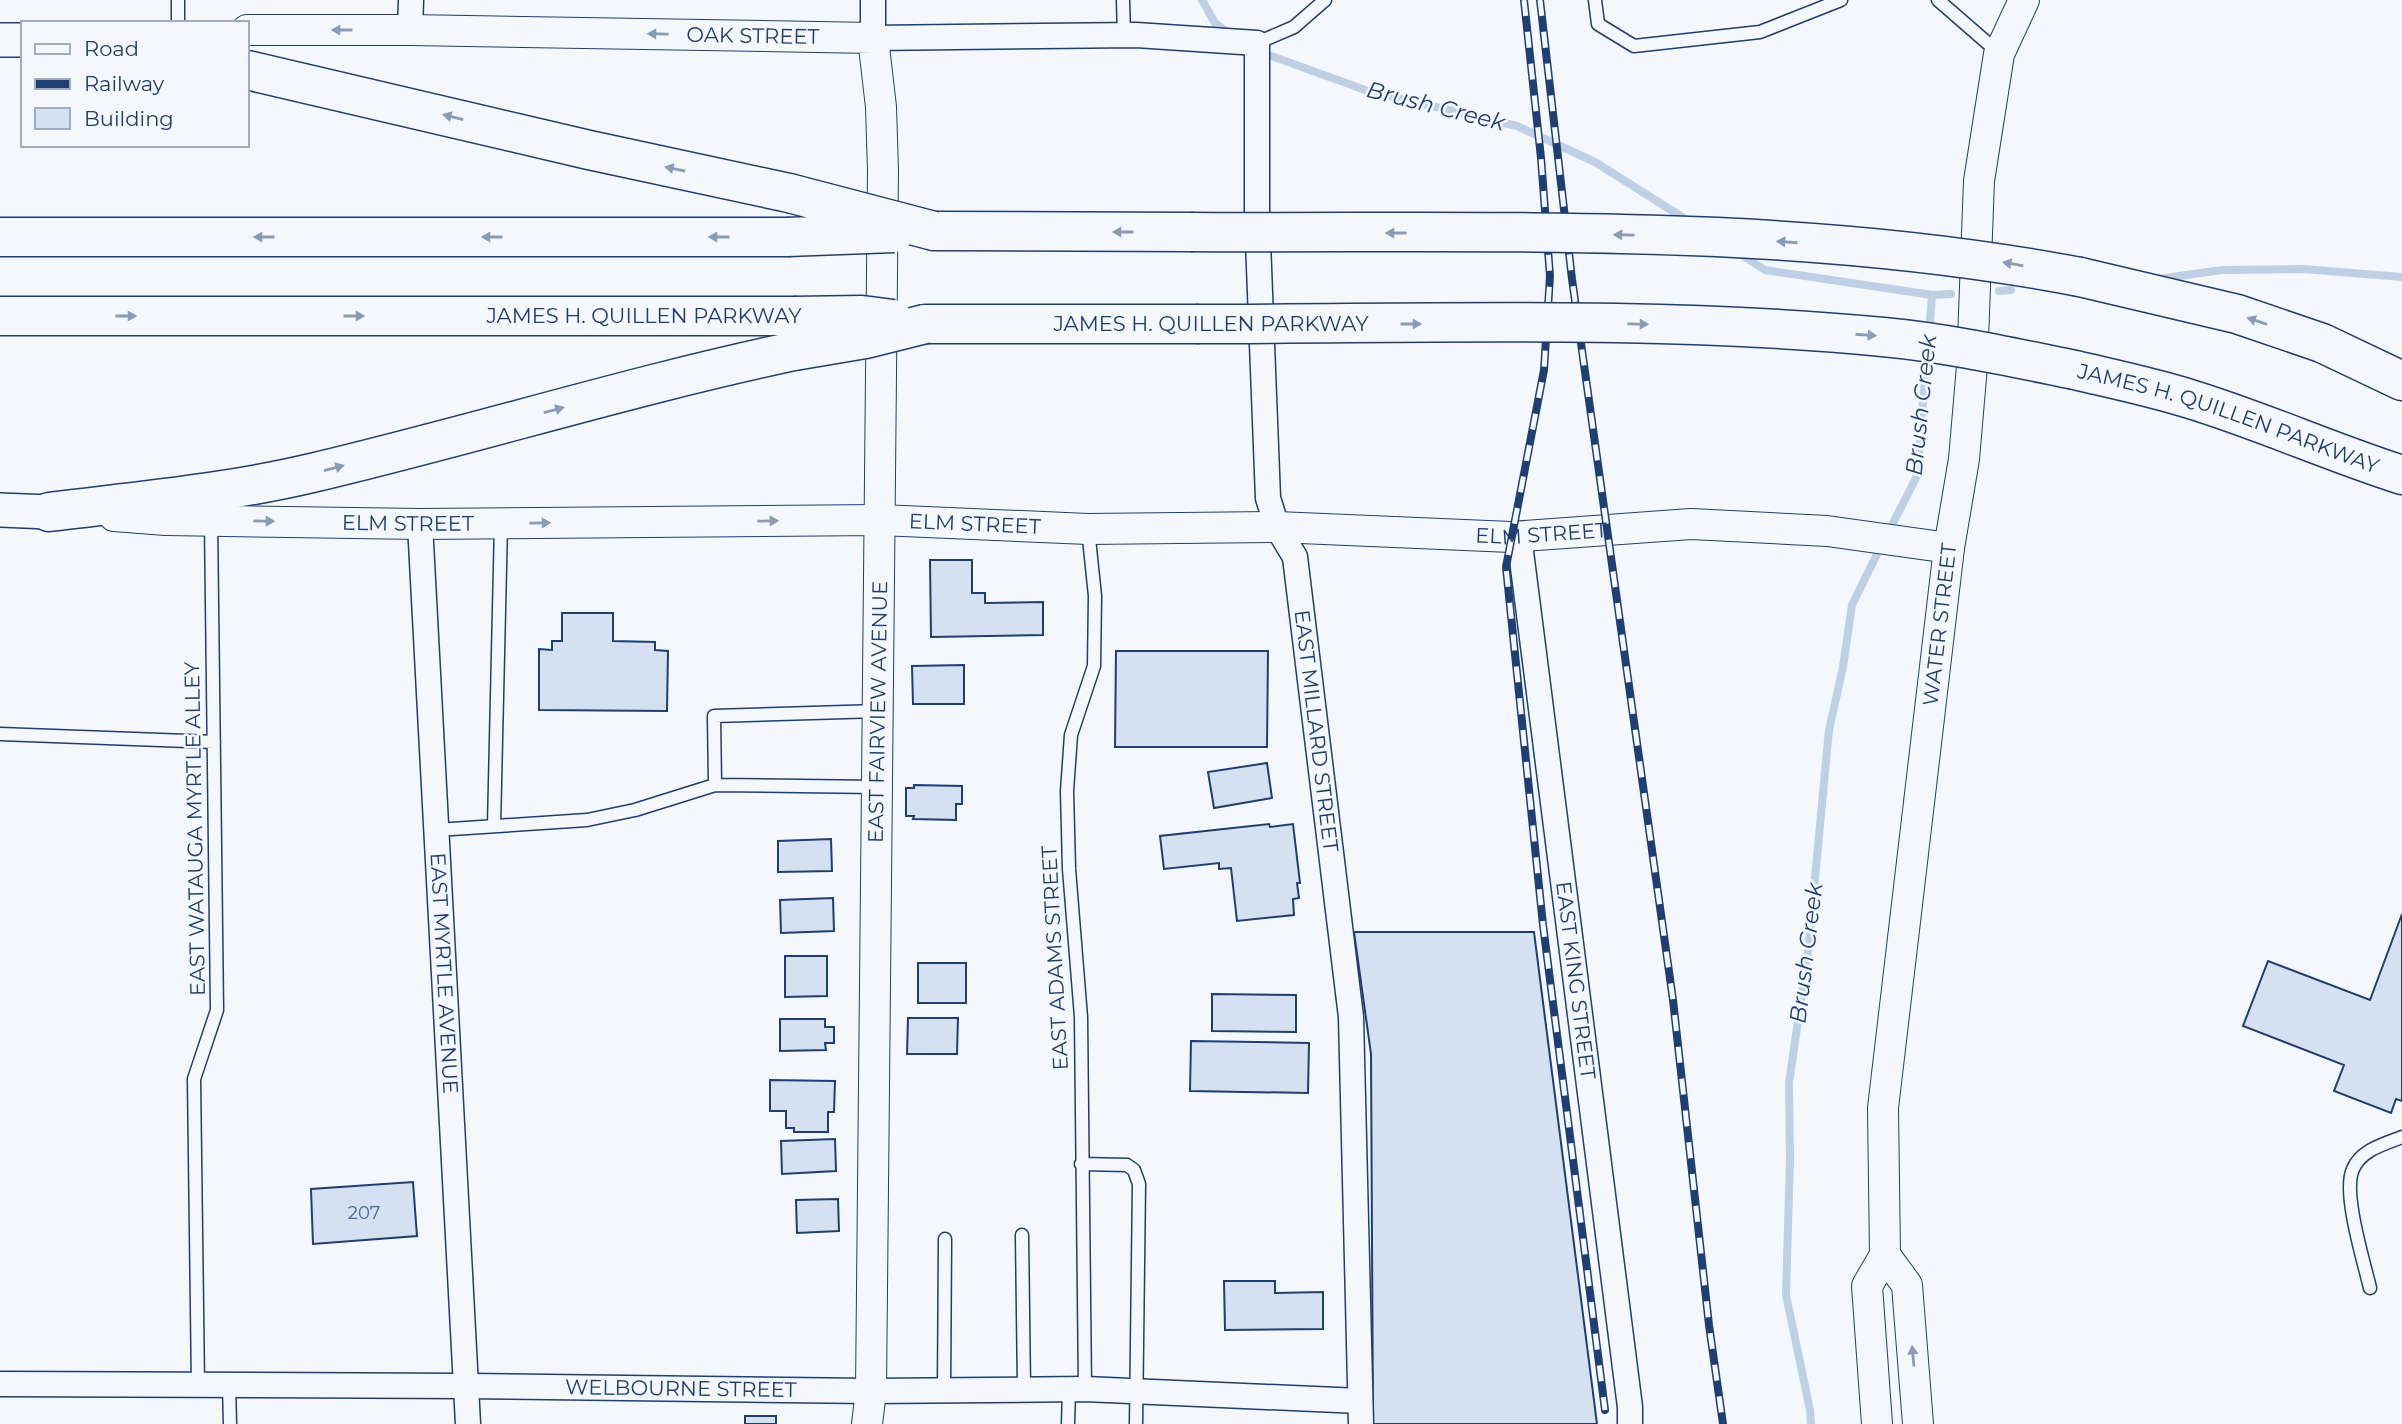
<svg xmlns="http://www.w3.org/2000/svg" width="2402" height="1424" viewBox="0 0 2402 1424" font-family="Montserrat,sans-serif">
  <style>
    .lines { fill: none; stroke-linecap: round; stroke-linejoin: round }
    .stream { stroke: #bed0e5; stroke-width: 8 }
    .building { fill: #d5e0f0; stroke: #1d3f73; stroke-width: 2 }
    .service-casing { stroke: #1d3f73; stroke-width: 15 }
    .minor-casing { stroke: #1d3f73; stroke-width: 27 }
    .tertiary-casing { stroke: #1d3f73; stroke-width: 32 }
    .secondary-casing { stroke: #1d3f73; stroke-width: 36 }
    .motorway-casing { stroke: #1d3f73; stroke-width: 41 }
    .service { stroke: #f4f7fb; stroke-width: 12 }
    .minor { stroke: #f4f7fb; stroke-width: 24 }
    .tertiary { stroke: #f4f7fb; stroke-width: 30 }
    .secondary { stroke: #f4f7fb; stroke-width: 33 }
    .motorway { stroke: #f4f7fb; stroke-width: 38 }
    .rail-casing { stroke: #1d3f73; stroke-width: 8 }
    .rail { stroke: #f4f7fb; stroke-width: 5; stroke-dasharray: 16; stroke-linecap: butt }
    .motorway-bridge-casing { stroke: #1d3f73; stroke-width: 41; stroke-linecap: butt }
    .motorway-bridge { stroke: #f4f7fb; stroke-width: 38 }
    .oneway { fill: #889bb7 }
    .labels { text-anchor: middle; stroke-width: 5; stroke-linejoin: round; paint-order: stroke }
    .number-label { font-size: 18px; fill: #4b6792 }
    .street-label { font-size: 21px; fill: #1d3f73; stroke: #f4f7fb }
    .water-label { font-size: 23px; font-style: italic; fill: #1d3f73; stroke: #f4f7fb }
  </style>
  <rect width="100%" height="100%" fill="#f4f7fb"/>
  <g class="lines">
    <!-- stream -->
    <path class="stream" d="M1202 0 1215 23 1231 35
      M1260 52 1368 91 1517 126 1595 162 1690 222
      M1740 254 1765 270 1932 295 1951 294
      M2158 279 2222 270 2303 269 2402 277
      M1999 291 2011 290
      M1929 334 1932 295
      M1888 533 1917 476 1927 354
      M1811 1424 1810 1410 1786 1295 1790 1159 1789 1083 1808 952 1829 730 1843 667 1852 605 1882 544"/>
  </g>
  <!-- building -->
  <path class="building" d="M930 560H972V593H985V603L1043 602V635L931 637Z
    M562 613H613V641L655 642V650L668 651 667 711 539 710V649L552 650V641H562Z
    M1116 651H1268L1267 747H1115Z
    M964 665V704H913L912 666Z
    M1267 763 1272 798 1214 808 1208 772Z
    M914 785 962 786V804H956V820L913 819 914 816H906V788H914Z
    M1269 824 1270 827 1293 824 1300 883H1297L1299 898 1293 899 1294 915 1237 921 1231 868 1219 869V863L1164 869 1160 836Z
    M831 839 832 871 778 872V841Z
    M833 898 834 931 781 933 780 900Z
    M2402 914V1101L2396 1099 2391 1113 2334 1091 2344 1065 2243 1026 2268 961 2370 1000Z
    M1354 932H1534L1597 1424H1373L1371 1054Z
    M785 956H827V996L785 997Z
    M918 963H966V1003H918Z
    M1212 994 1296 995V1032L1212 1031Z
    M908 1018H958L957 1054H907Z
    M780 1019H825V1027H834V1043H825L826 1050 780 1051Z
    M1191 1041 1309 1043 1308 1093 1190 1091Z
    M770 1080 835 1081 834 1112H828V1132H794V1128H786V1111H770Z
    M835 1139 836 1171 782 1174 781 1141Z
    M413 1182 417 1236 313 1244 311 1189Z
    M838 1199 839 1231 797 1233 796 1200Z
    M1224 1281H1275V1293L1323 1292V1329L1225 1330Z
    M745 1416H776V1424H745Z"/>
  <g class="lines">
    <defs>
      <path id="service" d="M1123 0 1124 35
        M1595 0 1598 24 1634 46 1760 32 1841 0
        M1938 0 1999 53
        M178 23V0
        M1257 43 1294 27 1325 0
        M0 734 214 742
        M715 785 714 716 878 711
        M494 826 501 524
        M437 830 587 820 635 810 715 785 876 787
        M1081 1164 1127 1165 1134 1170 1139 1184 1136 1424
        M1022 1235 1024 1389
        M2370 1288C2364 1262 2342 1192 2353 1169 2361 1150 2384 1144 2402 1137
        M198 1385 194 1079 217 1010 211 521
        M229 1385 230 1424
        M1085 1389 1081 1017 1069 869 1067 791 1071 735 1094 666 1095 596 1088 529
        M944 1391 945 1239
        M1068 1424 1069 1390"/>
      <g id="minor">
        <path id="s1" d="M873 0V38L1136 35 1257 43V216L1268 498 1277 527 1295 557 1351 1017 1361 1424"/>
        <path d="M410 30 411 0"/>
        <path id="s2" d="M420 524 468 1424"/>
        <path id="s3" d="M1519 536 1630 1407V1424"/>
        <path id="s4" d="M0 1384 467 1386 871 1391 1085 1389 1360 1401"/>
      </g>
      <g id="tertiary">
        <path id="s5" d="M247 30H410L873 38 881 107 883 171 871 1391 867 1424"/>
        <path id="s6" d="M114 516 166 520 420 524 880 520 1088 529 1277 527 1511 537 1691 524 1827 531 1949 548"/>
        <path d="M1885 1255 1907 1285 1918 1424"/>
        <path id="s7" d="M1877 1424 1867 1286 1885 1255 1883 1108 1949 548 1964 459 1972 366 1979 181 1999 54 2024 0"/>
      </g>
      <path id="secondary" d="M0 40H23
        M0 510 49 512"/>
      <g id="motorway">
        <path d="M247 70 589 150 789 193"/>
        <path d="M934 231 1191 232"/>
        <path d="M0 237H787"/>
        <path d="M2080 277 2237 314 2322 343 2402 381"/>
        <path d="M0 316H794"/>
        <path d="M925 324H1196"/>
        <path id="s8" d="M2075 370C2113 379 2152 387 2190 399 2262 421 2330 452 2402 475"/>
        <path d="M49 512C138 501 229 493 316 472 476 434 633 385 794 351"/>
      </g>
    </defs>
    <!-- service casing -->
    <use href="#service" class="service-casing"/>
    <!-- minor casing -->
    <use href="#minor" class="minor-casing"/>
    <!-- tertiary casing -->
    <use href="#tertiary" class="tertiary-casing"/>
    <!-- secondary casing -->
    <use href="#secondary" class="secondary-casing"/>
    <!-- motorway casing -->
    <use href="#motorway" class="motorway-casing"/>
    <!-- service -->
    <use href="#service" class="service"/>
    <!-- minor -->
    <use href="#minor" class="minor"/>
    <!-- tertiary -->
    <use href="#tertiary" class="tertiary"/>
    <!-- secondary -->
    <use href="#secondary" class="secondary"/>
    <!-- motorway -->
    <use href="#motorway" class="motorway"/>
    <defs>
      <path id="rail" d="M1524 0 1541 158 1550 276 1544 370 1506 567 1543 925 1605 1410
        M1540 0 1572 279 1673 1000 1709 1325 1723 1424"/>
    </defs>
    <!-- rail casing -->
    <use href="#rail" class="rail-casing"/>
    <!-- rail -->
    <use href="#rail" class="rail"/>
    <defs>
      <path id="motorway-bridge" d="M789 193 934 231
        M1191 232C1487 234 1788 221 2080 277
        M787 237 894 233
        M794 316 862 315 893 319
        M1196 324C1424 324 1655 315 1883 337 1948 343 2011 357 2075 370
        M794 351 865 339 925 324"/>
    </defs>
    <!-- motorway-bridge casing -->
    <use href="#motorway-bridge" class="motorway-bridge-casing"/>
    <!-- motorway-bridge -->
    <use href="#motorway-bridge" class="motorway-bridge"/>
  </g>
  <!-- one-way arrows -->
  <defs><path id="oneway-solid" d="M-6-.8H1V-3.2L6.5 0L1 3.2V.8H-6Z" transform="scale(1.75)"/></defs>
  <g class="oneway">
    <use href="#oneway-solid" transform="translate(342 30) rotate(180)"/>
    <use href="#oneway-solid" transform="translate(658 34) rotate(-179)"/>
    <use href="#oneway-solid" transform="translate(453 117) rotate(-166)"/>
    <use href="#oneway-solid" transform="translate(675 169) rotate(-168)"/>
    <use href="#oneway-solid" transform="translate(1123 232) rotate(180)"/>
    <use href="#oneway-solid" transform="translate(1396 233) rotate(-180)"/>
    <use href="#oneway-solid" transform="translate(1624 235) rotate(-179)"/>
    <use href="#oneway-solid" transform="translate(264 237) rotate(-180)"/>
    <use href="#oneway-solid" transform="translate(492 237) rotate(-180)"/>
    <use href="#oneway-solid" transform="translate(719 237) rotate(-180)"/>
    <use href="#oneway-solid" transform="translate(1787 242) rotate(-176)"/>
    <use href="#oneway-solid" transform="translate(2013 264) rotate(-170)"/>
    <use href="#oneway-solid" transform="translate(126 316)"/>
    <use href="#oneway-solid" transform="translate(354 316)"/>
    <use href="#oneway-solid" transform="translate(2257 321) rotate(-161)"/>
    <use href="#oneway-solid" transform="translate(1411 324)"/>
    <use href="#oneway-solid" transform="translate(1638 324) rotate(1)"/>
    <use href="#oneway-solid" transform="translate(1866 335) rotate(4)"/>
    <use href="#oneway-solid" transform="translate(554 410) rotate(-15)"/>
    <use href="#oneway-solid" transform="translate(334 468) rotate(-15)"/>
    <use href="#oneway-solid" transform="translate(264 521) rotate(1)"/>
    <use href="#oneway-solid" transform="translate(768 521) rotate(-1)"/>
    <use href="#oneway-solid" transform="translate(540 523) rotate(-1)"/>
    <use href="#oneway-solid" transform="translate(1913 1356) rotate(-95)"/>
  </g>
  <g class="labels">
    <!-- number labels -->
    <g class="number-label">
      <text x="364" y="1219">207</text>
    </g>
    <!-- street labels -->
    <g class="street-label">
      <text dy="7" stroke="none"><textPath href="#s5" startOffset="506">OAK STREET</textPath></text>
      <text x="644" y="323">JAMES H. QUILLEN PARKWAY</text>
      <text x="1211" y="331">JAMES H. QUILLEN PARKWAY</text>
      <text dy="7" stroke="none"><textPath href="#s8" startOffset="161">JAMES H. QUILLEN PARKWAY</textPath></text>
      <text dy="7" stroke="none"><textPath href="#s6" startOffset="294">ELM STREET</textPath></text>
      <text dy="7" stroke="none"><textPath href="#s6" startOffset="861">ELM STREET</textPath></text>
      <text dy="7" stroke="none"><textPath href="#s6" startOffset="1428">ELM STREET</textPath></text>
      <text dy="7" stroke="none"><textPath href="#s7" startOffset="808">WATER STREET</textPath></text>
      <text transform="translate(878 712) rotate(-89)" y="7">EAST FAIRVIEW AVENUE</text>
      <text dy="7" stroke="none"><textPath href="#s1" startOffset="1118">EAST MILLARD STREET</textPath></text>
      <text transform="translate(195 829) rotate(-91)" y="7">EAST WATAUGA MYRTLE ALLEY</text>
      <text transform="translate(1055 958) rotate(-93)" y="7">EAST ADAMS STREET</text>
      <text dy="7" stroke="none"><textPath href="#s2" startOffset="450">EAST MYRTLE AVENUE</textPath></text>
      <text dy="7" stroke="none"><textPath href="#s3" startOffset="448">EAST KING STREET</textPath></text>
      <text dy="7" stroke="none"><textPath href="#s4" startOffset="681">WELBOURNE STREET</textPath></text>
    </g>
    <!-- water labels -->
    <g class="water-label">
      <text transform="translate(1436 106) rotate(14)" y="8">Brush Creek</text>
      <text transform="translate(1921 405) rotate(-84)" y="8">Brush Creek</text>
      <text transform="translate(1806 953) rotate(-83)" y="8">Brush Creek</text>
    </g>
  </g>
  <!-- legend -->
  <rect x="21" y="21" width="228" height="126" fill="#f4f7fb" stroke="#9eadc5" stroke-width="2"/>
  <rect x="35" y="44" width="35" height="10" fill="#f4f7fb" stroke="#9eadc5" stroke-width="2"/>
  <text x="84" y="56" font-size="21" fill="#1d3f73">Road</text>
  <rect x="35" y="79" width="35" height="10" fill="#1d3f73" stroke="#9eadc5" stroke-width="2"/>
  <text x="84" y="91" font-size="21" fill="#1d3f73">Railway</text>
  <rect x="35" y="108" width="35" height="21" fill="#d5e0f0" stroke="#9eadc5" stroke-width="2"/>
  <text x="84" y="126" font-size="21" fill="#1d3f73">Building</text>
</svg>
